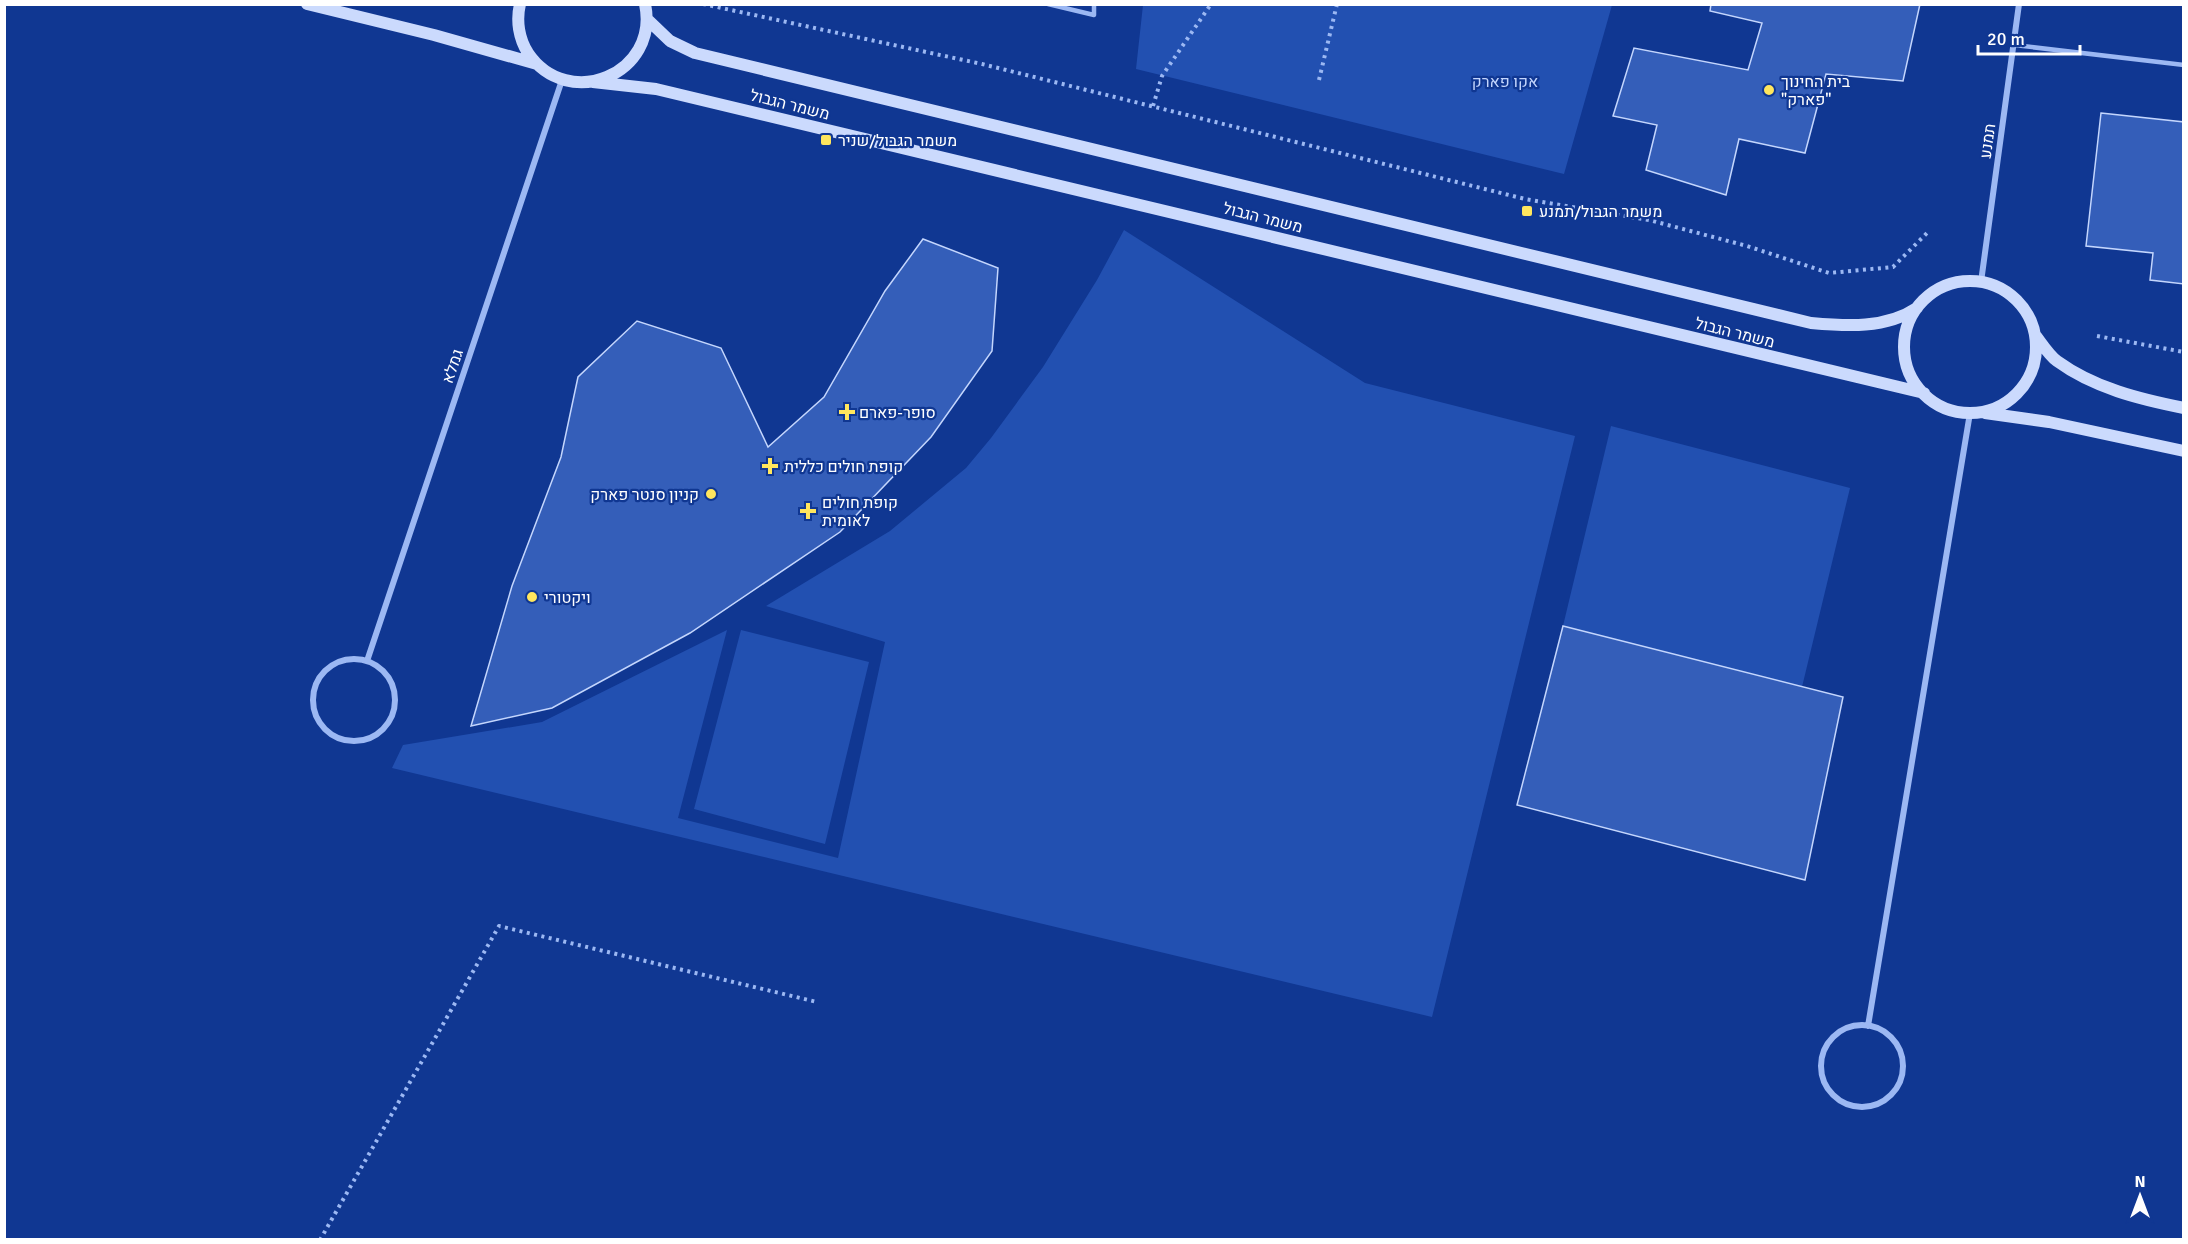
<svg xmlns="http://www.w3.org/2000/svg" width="2188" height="1244" viewBox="0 0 2188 1244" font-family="Signika,Heebo,sans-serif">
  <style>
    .green { fill: #2250b1 }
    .building { fill: #345eb9; stroke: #c4d6fd; stroke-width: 1.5 }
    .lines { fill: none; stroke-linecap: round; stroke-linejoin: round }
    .path { stroke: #9cb8f3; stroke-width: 4; stroke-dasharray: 3 4.5; stroke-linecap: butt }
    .service { stroke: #9cb8f3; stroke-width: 4.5 }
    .minor { stroke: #9cb8f3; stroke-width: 6 }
    .secondary { stroke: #cbdafd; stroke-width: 12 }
    .poi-dot { fill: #ffe65e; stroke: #103792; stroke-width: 2 }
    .labels { text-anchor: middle; stroke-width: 4.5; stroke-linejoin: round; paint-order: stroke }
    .park-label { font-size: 16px; fill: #c4d6fd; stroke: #103792 }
    .poi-label { font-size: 16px; fill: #fff; stroke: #103792; text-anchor: start }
    .street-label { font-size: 16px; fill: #fff; stroke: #103792 }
  </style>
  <rect width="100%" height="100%" fill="#103792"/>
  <!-- green -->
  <path class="green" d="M1143 5V4L1612 5 1564 174 1136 69Z
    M1124 230 1365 383 1575 436 1432 1017 392 768 403 745 542 722 727 630 678 818 838 858 885 642 766 606 890 531 966 468 991 438 1043 367 1097 280Z
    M1611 426 1850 488 1802 687 1563 626Z
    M741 630 869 662 825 844 694 809Z"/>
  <!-- building -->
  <path class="building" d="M1711 4H1920L1903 81 1826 74 1805 153 1739 139 1726 195 1646 170 1657 125 1613 116 1634 48 1748 70 1762 23 1710 11Z
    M2101 113 2184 122V284L2150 280 2153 253 2086 246Z
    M923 239 998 268 992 351 931 437 840 532 690 633 552 708 471 726 512 586 561 457 578 377 637 321 721 348 768 447 824 397 885 291Z
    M1563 626 1843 697 1805 880 1517 805Z"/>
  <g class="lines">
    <!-- path -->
    <path class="path" d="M703 4 982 64 1525 199 1649 220 1747 246 1829 273 1893 267 1929 231
      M1319 80 1337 4
      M1153 106 1162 76 1211 4
      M2097 336 2184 352
      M320 1240 499 926 817 1002"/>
    <!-- service -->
    <path class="service" d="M1048 4 1094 15V4
      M2014 45 2184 65"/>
    <!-- minor -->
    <path class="minor" d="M1981 282 2019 4
      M313 700a41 41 0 1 1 82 0a41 41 0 1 1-82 0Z
      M367 661 562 80
      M1821 1066a41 41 0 1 1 82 0a41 41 0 1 1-82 0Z
      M1868 1026 1970 413"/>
    <!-- secondary -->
    <path class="secondary" d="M307 4 434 35 537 64
      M520 4C516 21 519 39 528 53 568 112 660 74 645 4
      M647 19 670 41 695 53 1811 323C1846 326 1886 329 1917 308
      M593 82 656 89 1924 393
      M1904 347a66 66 0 1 1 132 0a66 66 0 1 1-132 0Z
      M2036 336C2042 344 2049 355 2057 361 2094 388 2139 399 2184 408
      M1985 413 2049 422 2184 451"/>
  </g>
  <!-- markers -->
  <g class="poi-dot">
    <circle cx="1769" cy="90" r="6"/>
    <rect x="820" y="134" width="12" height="12" rx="3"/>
    <rect x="1521" y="205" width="12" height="12" rx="3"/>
    <path d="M844 403h6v6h6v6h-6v6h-6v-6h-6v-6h6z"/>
    <path d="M767 457h6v6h6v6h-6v6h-6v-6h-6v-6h6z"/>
    <circle cx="711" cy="494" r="6"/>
    <path d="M805 502h6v6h6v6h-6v6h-6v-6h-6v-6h6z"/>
    <circle cx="532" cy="597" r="6"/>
  </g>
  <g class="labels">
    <!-- park labels -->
    <g class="park-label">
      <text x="1505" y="87">אקו פארק</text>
    </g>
    <!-- poi labels -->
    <g class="poi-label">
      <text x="1781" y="87">בית החינוך<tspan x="1781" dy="18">"פארק"</tspan></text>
      <text x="838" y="146">משמר הגבול/שניר</text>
      <text x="1539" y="217">משמר הגבול/תמנע</text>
      <text x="859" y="418">סופר-פארם</text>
      <text x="784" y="472">קופת חולים כללית</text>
      <text x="699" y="500" text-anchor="end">קניון סנטר פארק</text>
      <text x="822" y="508">קופת חולים<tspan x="822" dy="18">לאומית</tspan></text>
      <text x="544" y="603">ויקטורי</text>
    </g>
    <!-- street labels -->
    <g class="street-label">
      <text transform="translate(790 104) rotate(14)" y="6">משמר הגבול</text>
      <text transform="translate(1987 141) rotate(-82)" y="6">תמנע</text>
      <text transform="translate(1263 217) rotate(14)" y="6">משמר הגבול</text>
      <text transform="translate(1735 332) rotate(14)" y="6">משמר הגבול</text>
      <text transform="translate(452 366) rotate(-71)" y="6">גמלא</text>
    </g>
  </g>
  <!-- border -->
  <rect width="2188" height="1244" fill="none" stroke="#ffffff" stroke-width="12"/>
  <!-- north arrow -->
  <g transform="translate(2140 1196)" stroke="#103792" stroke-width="4.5" paint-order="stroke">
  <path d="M0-4.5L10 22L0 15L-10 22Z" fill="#ffffff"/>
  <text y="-9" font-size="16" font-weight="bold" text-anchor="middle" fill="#ffffff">N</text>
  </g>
  <!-- scale -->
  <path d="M1978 45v9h102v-9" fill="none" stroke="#ffffff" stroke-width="3"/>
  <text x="1987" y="45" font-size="18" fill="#ffffff" stroke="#103792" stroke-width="4.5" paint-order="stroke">20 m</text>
</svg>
